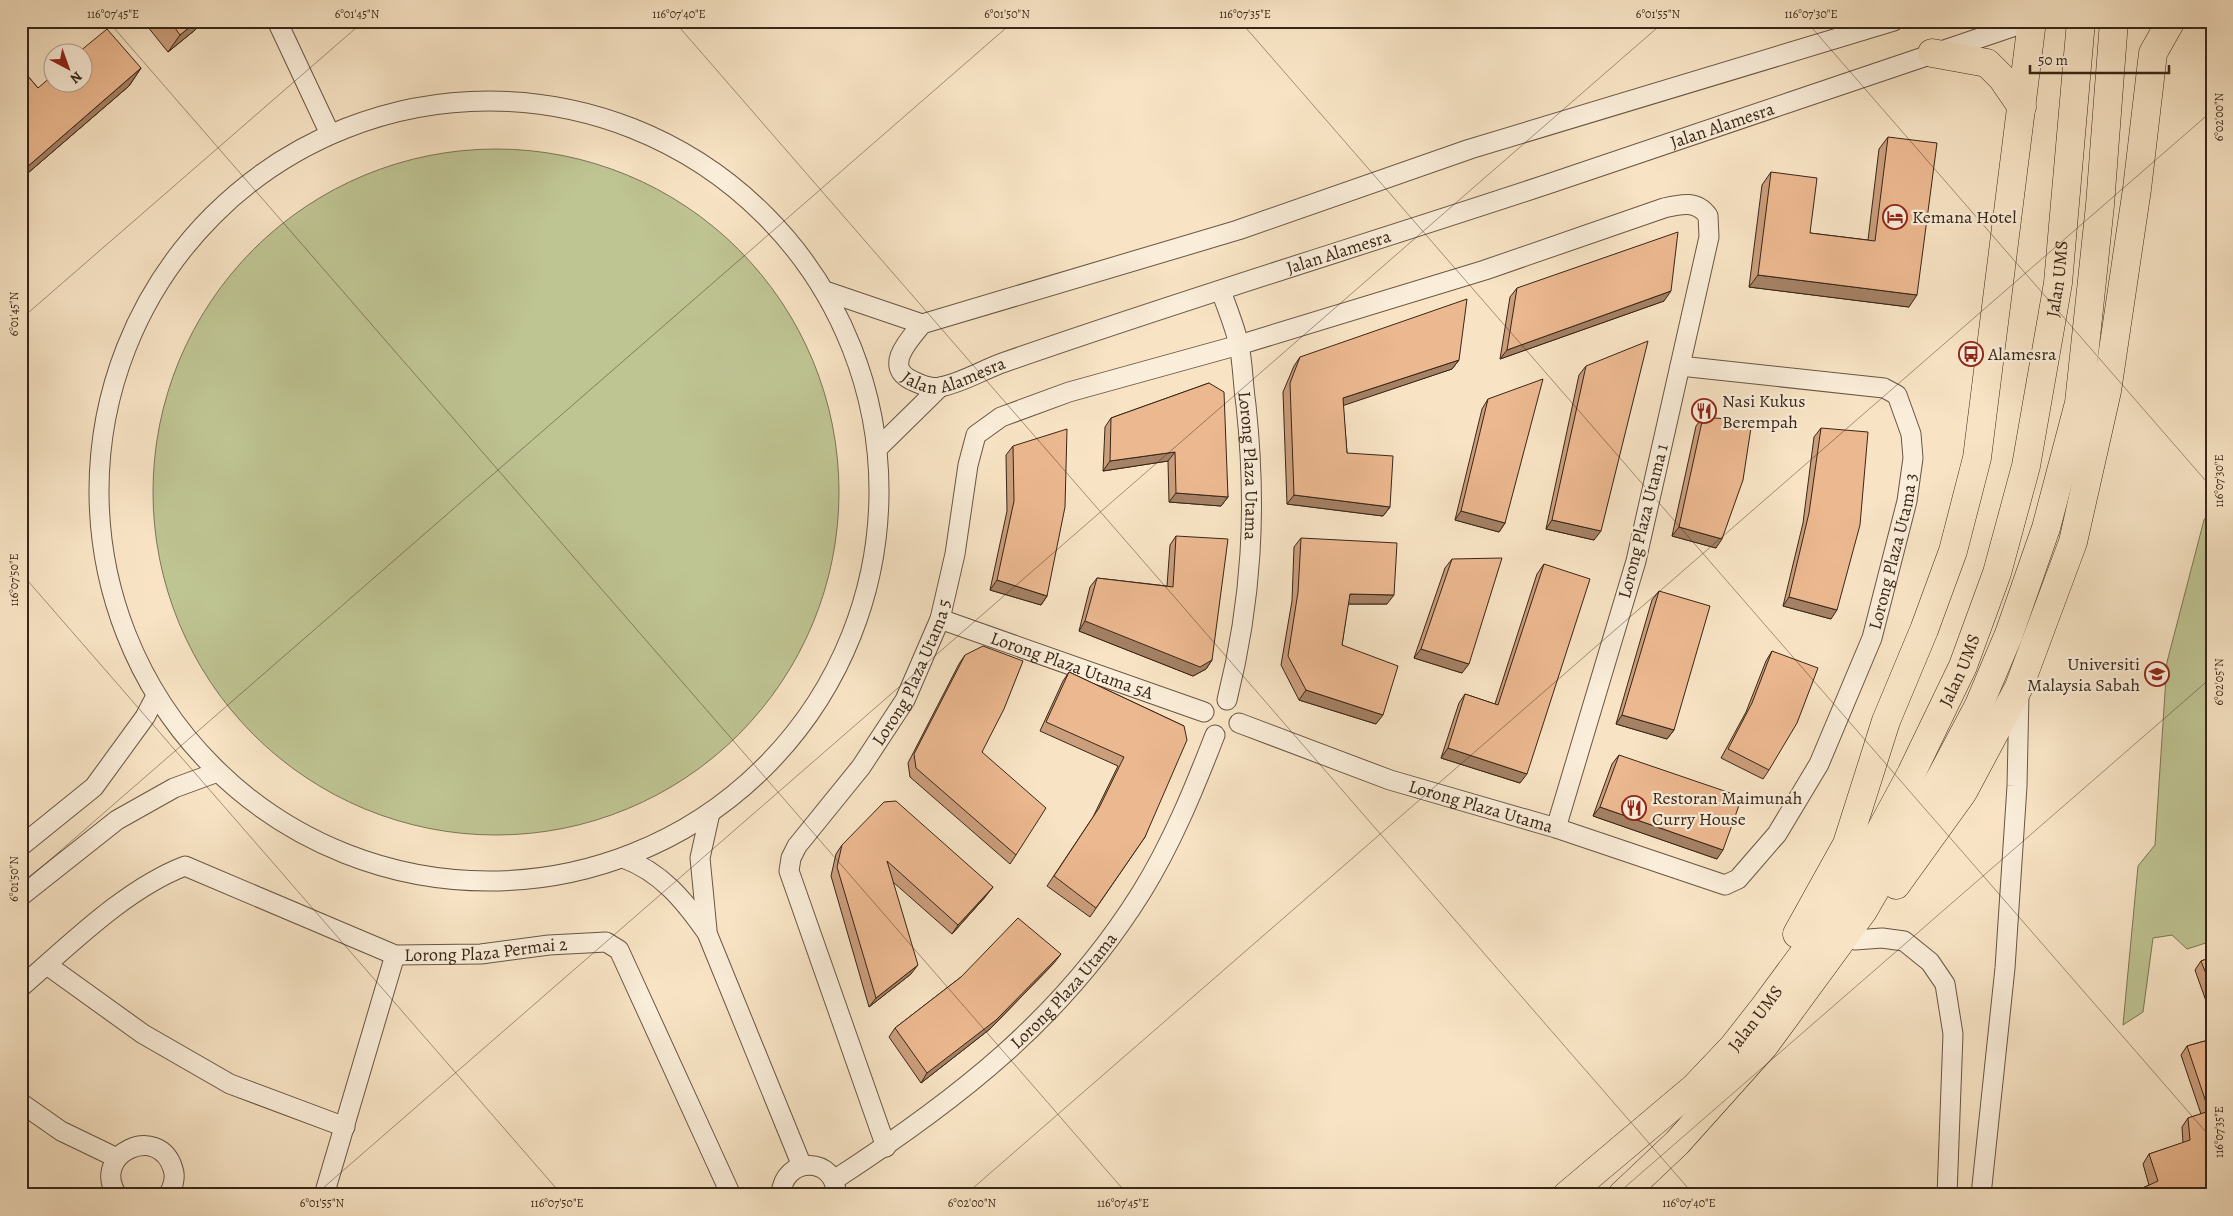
<svg xmlns="http://www.w3.org/2000/svg" width="2233" height="1216" viewBox="0 0 2233 1216" font-family="Alegreya,serif">
  <style>
    .green { fill: #bfc493; stroke: #7c7555 }
    .lines { fill: none; stroke-linecap: round; stroke-linejoin: round }
    .minor-casing { stroke: #695642; stroke-width: 21 }
    .highway-casing { stroke: #392617; stroke-width: 29 }
    .minor { stroke: #faedd9; stroke-width: 19 }
    .highway { stroke: #f8e4c5; stroke-width: 28 }
    .wall { fill: #cb9e7c; stroke: #392617 }
    .shaded-wall { fill: #a58165; stroke: #392617 }
    .building { fill: #ecb890; stroke: #392617 }
    .ticks { fill: none; stroke: #392617; stroke-width: 1; stroke-opacity: 0.45 }
    .labels { text-anchor: middle; stroke-width: 4.5; stroke-linejoin: round; paint-order: stroke }
    .street-label { font-size: 18px; fill: #392617; stroke: #faedd9 }
    .poi-label { font-size: 18px; fill: #392617; stroke: #faedd9; text-anchor: start }
    .neatline { fill: none; stroke: #392617; stroke-width: 2 }
    .ticks-label { font-size: 12px; text-anchor: middle; fill: #392617 }
  </style>
  <rect width="100%" height="100%" fill="#f8e4c5"/>
  <filter id="stains"><feTurbulence type="fractalNoise" baseFrequency=".004" numOctaves="4"/><feColorMatrix values="0 0 0 0 .2 0 0 0 0 .09 0 0 0 0 .02 0 0 0 .5 -.17"/></filter>
  <radialGradient id="worn" r=".72"><stop offset=".6" stop-color="#630" stop-opacity="0"/><stop offset="1" stop-color="#630" stop-opacity=".3"/></radialGradient>
  <!-- green -->
  <path class="green" d="M153 492a343 343 0 1 1 686 0a343 343 0 1 1-686 0Z
    M2212 508V941L2187 949 2172 935 2153 938 2143 1012 2123 1025 2138 866 2155 845 2167 662 2204 520Z"/>
  <g class="lines">
    <defs>
      <g id="minor">
        <path d="M277 21 330 134"/>
        <path id="s1" d="M1894 21 1470 149 1238 230 922 324C910 339 883 366 911 380 920 384 929 389 940 387 962 383 984 369 1005 362 1185 299 1367 244 1548 184 1709 131 1869 74 2030 21"/>
        <circle cx="489" cy="491" r="390"/>
        <path id="s2" d="M1221 291C1227 308 1235 327 1239 345 1243 364 1243 386 1246 405 1257 508 1252 600 1227 700"/>
        <path d="M828 292 922 324"/>
        <path d="M879 447 940 387"/>
        <path id="s3" d="M940 619 1204 712"/>
        <path id="s4" d="M1239 723 1390 780 1556 828 1725 885 1738 879 1777 834 1819 764 1872 638 1907 501 1913 458 1911 434 1897 395 1884 388 1680 366"/>
        <path d="M21 846 94 787 145 717 155 698"/>
        <path d="M623 858C661 872 684 900 707 933L802 1166"/>
        <path d="M21 896 117 820 174 788 215 773"/>
        <path d="M707 930 700 858 710 813"/>
        <path d="M1855 940 1882 938 1904 941 1930 962 1945 984 1953 1034 1947 1195"/>
        <path d="M47 965 143 1034 230 1084 345 1127"/>
        <path id="s5" d="M21 987C70 945 125 889 185 866L395 955 481 954 549 945 606 942 619 950 731 1195"/>
        <path d="M21 1103 61 1131 117 1158"/>
        <path id="s6" d="M886 1147 789 871 791 858 797 846 861 767 905 700 940 619 955 554 968 465 976 435 1001 417 1069 392 1239 345 1485 270 1664 208C1681 204 1697 200 1708 216L1709 237 1636 561 1556 828"/>
        <path id="s7" d="M834 1180C957 1100 1062 1019 1141 893 1172 843 1194 789 1215 735"/>
        <path d="M117 1195C90 1154 159 1122 173 1169 176 1177 173 1188 168 1195"/>
        <path d="M324 1195 395 955"/>
        <path d="M781 1195C783 1155 837 1156 836 1195"/>
        <path d="M1981 1195 2005 968 2017 786 2019 694"/>
      </g>
      <g id="highway">
        <path d="M1932 53 1987 63 2002 78 2022 107"/>
        <path d="M1896 885 1963 792 2019 687 2073 542 2107 391 2137 189 2153 53 2171 21"/>
        <path d="M1797 934 1847 844 1886 721 1924 630 1953 551 1977 458 2032 21"/>
        <path id="s8" d="M1567 1195 1695 1087 1733 1047 1762 1010 1816 937 1855 878 1911 774 1963 666 1997 573 2026 466 2058 283 2081 21"/>
        <path d="M1622 1195 1677 1143 1764 1046 1863 911 1942 775 1979 705 2009 634 2046 528 2079 403 2100 205 2114 21"/>
      </g>
    </defs>
    <!-- minor casing -->
    <use href="#minor" class="minor-casing"/>
    <!-- highway casing -->
    <use href="#highway" class="highway-casing"/>
    <!-- minor -->
    <use href="#minor" class="minor"/>
    <!-- highway -->
    <use href="#highway" class="highway"/>
  </g>
  <!-- wall -->
  <path class="wall" d="M124 21H138L130 28Z
    M143 21H201L195 30 168 52Z
    M21 68 38 88 141 68 129 86 21 179Z
    M1888 137 1909 307 1749 287 1762 185 1771 172 1810 233 1868 240 1879 149Z
    M1517 288 1664 301 1500 359 1510 297Z
    M1300 357 1459 360 1452 369 1343 405 1347 453 1390 507 1383 516 1287 504 1283 392 1294 366Z
    M1586 366 1594 540 1546 529 1579 375Z
    M1209 383 1228 497 1221 506 1169 502 1168 461 1103 471 1105 427 1111 418Z
    M1488 399 1505 523 1499 532 1455 520 1482 409Z
    M1703 417 1716 548 1672 536 1696 426Z
    M1821 428 1831 619 1783 606 1803 523 1814 437Z
    M1013 446 1047 596 1041 605 990 590 1007 511 1006 455Z
    M1176 536 1212 660 1206 669 1193 676 1079 631 1090 587 1097 578 1167 586 1170 545Z
    M1301 538 1387 604H1348L1342 645 1376 724 1299 700 1281 665 1292 601 1294 547Z
    M1452 559 1462 673 1414 658 1445 568Z
    M1544 564 1520 783 1441 758 1459 703 1465 694 1495 704 1537 574Z
    M1659 591 1674 730 1667 739 1616 724 1652 600Z
    M1772 651 1769 770 1763 779 1721 758 1746 712 1766 661Z
    M965 655 982 752 1016 855 1010 864 910 777 908 763 959 664Z
    M1069 672 1184 726 1145 837 1090 917 1047 886 1093 817 1118 766 1040 731 1063 681Z
    M1619 755 1717 859 1593 816 1612 764Z
    M842 845 986 896 952 934 893 882 911 974 869 1007 831 876 836 854Z
    M2212 957V1015H2211L2195 970 2201 961Z
    M1054 963 990 1029 921 1083 889 1037 895 1028 961 977Z
    M2212 1039V1195H2132L2134 1192 2149 1185 2143 1164 2149 1154 2183 1143 2182 1127 2188 1118 2201 1114 2181 1055 2187 1046Z"/>
  <!-- shaded-wall -->
  <path class="shaded-wall" d="M135 21H138L130 28Z
    M197 21H201L195 30 168 52 180 35Z
    M141 68 129 86 21 179V175L26 168Z
    M1758 275 1917 295 1909 307 1749 287Z
    M1671 291 1664 301 1500 359 1507 350Z
    M1459 360 1452 369 1336 408 1343 398Z
    M1175 452 1168 461 1103 471 1110 461Z
    M1176 493 1228 497 1221 506 1169 502Z
    M1294 495 1390 507 1383 516 1287 504Z
    M1461 511 1505 523 1499 532 1455 520Z
    M1552 520 1601 531 1594 540 1546 529Z
    M1679 527 1722 539 1716 548 1672 536Z
    M997 580 1047 596 1041 605 990 590Z
    M1350 594 1394 595 1387 604H1343Z
    M1789 597 1837 610 1831 619 1783 606Z
    M1085 621 1212 660 1206 669 1193 676 1079 631Z
    M1421 649 1469 664 1462 673 1414 658Z
    M1306 690 1383 715 1376 724 1299 700Z
    M1622 715 1674 730 1667 739 1616 724Z
    M1448 748 1527 774 1520 783 1441 758Z
    M1600 807 1723 850 1717 859 1593 816Z
    M993 887 986 896 952 934 958 925Z
    M1061 954 1054 963 990 1029 921 1083 927 1073Z
    M918 965 911 974 869 1007 876 998Z"/>
  <!-- building -->
  <path class="building" d="M170 21H197L180 35Z
    M107 29 141 68 26 168 21 162V68L38 88 52 76V82H82V52H79Z
    M1888 137 1937 143 1917 295 1758 275 1771 172 1817 178 1810 233 1875 241Z
    M1678 232 1671 291 1507 350 1517 288Z
    M1467 299 1459 360 1343 398 1347 453 1393 456 1390 507 1294 495 1290 383 1300 357Z
    M1648 341 1601 531 1552 520 1586 366Z
    M1543 379 1505 523 1461 511 1488 399Z
    M1209 383 1224 392 1228 497 1176 493 1175 452 1110 461 1111 418Z
    M1703 417 1752 421 1743 480 1722 539 1679 527Z
    M1821 428 1868 432 1860 525 1837 610 1789 597 1809 513Z
    M1067 429 1065 507 1047 596 997 580 1014 501 1013 446Z
    M1176 536 1228 539 1212 660 1200 667 1085 621 1097 578 1173 587Z
    M1301 538 1397 543 1394 595 1350 594 1342 645 1398 666 1383 715 1306 690 1288 656 1298 592Z
    M1502 558 1469 664 1421 649 1452 559Z
    M1544 564 1590 579 1527 774 1448 748 1465 694 1498 705Z
    M1659 591 1710 606 1674 730 1622 715Z
    M983 646 1023 661 1004 709 982 752 1046 808 1016 855 916 768 914 754 965 655Z
    M1772 651 1818 668 1797 723 1769 770 1728 749 1752 703Z
    M1069 672 1184 726 1187 740 1145 837 1096 908 1054 876 1099 808 1124 757 1046 722Z
    M1619 755 1742 797 1723 850 1600 807Z
    M896 801 993 887 958 925 887 861 918 965 876 998 837 867 842 845 884 802Z
    M1018 918 1061 954 996 1020 927 1073 895 1028 961 977Z
    M2212 957V989L2201 961Z
    M2212 1039V1195H2135L2134 1192 2158 1181 2149 1154 2190 1140 2188 1118 2209 1111 2187 1046Z"/>
  <!-- ticks -->
  <path class="ticks" d="M108 21 1128 1195M674 21 1694 1195M1240 21 2212 1139M1806 21 2212 488M21 319 364 21M21 573 562 1195M21 885 1014 21M315 1195 1665 21M965 1195 2212 111M1616 1195 2212 677"/>
  <!-- icons -->
  <defs>
    <symbol id="hotel-ring" viewBox="-11 -11 22 22"><circle r="9.5" fill="#faedd9" stroke="#8f2418" stroke-width="1.5"/><path d="M-6-4.5h1.5V1H6V5H4.5V3h-9V5H-6ZM-4 0a1.8 1.8 0 1 1 3.6 0ZM.5 0V-2.5h3Q6-2.5 6 0Z" fill="#8f2418"/></symbol>
    <symbol id="bus-ring" viewBox="-11 -11 22 22"><circle r="9.5" fill="#faedd9" stroke="#8f2418" stroke-width="1.5"/><path d="M-5-6H5V4H4V6H2V4H-2V6H-4V4H-5ZM-3.5-4V0h7V-4ZM-3.5 1.2v1.5H-2V1.2ZM2 1.2v1.5H3.5V1.2Z" fill="#8f2418"/></symbol>
    <symbol id="restaurant-ring" viewBox="-11 -11 22 22"><circle r="9.5" fill="#faedd9" stroke="#8f2418" stroke-width="1.5"/><path d="M-5-6h1v4h1v-4h1v4h1v-4h1v5L-1.5 .5V6h-2V.5L-5-1ZM5-6V6H3V1.5H1.5Q1.5-4 5-6Z" fill="#8f2418"/></symbol>
    <symbol id="university-ring" viewBox="-11 -11 22 22"><circle r="9.5" fill="#faedd9" stroke="#8f2418" stroke-width="1.5"/><path d="M0-5L7-2L0 1L-7-2ZM-4 1L0 2.5L4 1V4Q0 6-4 4Z" fill="#8f2418"/></symbol>
  </defs>
  <g fill-rule="evenodd">
    <use href="#hotel-ring" x="1881" y="203" width="28" height="28"/>
    <use href="#bus-ring" x="1957" y="340" width="28" height="28"/>
    <use href="#restaurant-ring" x="1690" y="397" width="28" height="28"/>
    <use href="#university-ring" x="2143" y="660" width="28" height="28"/>
    <use href="#restaurant-ring" x="1620" y="794" width="28" height="28"/>
  </g>
  <g class="labels">
    <!-- street labels -->
    <g class="street-label">
      <text dy="6" stroke="none"><textPath href="#s1" startOffset="1942">Jalan Alamesra</textPath></text>
      <text dy="6" stroke="none"><textPath href="#s1" startOffset="1538">Jalan Alamesra</textPath></text>
      <text dy="6" stroke="none"><textPath href="#s8" startOffset="1069">Jalan UMS</textPath></text>
      <text dy="6" stroke="none"><textPath href="#s1" startOffset="1132">Jalan Alamesra</textPath></text>
      <text dy="6" stroke="none"><textPath href="#s2" startOffset="178">Lorong Plaza Utama</textPath></text>
      <text transform="translate(1643 521) rotate(-76)" y="6">Lorong Plaza Utama 1</text>
      <text dy="6" stroke="none"><textPath href="#s4" startOffset="894">Lorong Plaza Utama 3</textPath></text>
      <text dy="6" stroke="none"><textPath href="#s3" startOffset="140">Lorong Plaza Utama 5A</textPath></text>
      <text dy="6" stroke="none"><textPath href="#s8" startOffset="664">Jalan UMS</textPath></text>
      <text dy="6" stroke="none"><textPath href="#s6" startOffset="529">Lorong Plaza Utama 5</textPath></text>
      <text dy="6" stroke="none"><textPath href="#s4" startOffset="256">Lorong Plaza Utama</textPath></text>
      <text dy="6" stroke="none"><textPath href="#s5" startOffset="524">Lorong Plaza Permai 2</textPath></text>
      <text dy="6" stroke="none"><textPath href="#s7" startOffset="299">Lorong Plaza Utama</textPath></text>
      <text dy="6" stroke="none"><textPath href="#s8" startOffset="259">Jalan UMS</textPath></text>
    </g>
    <!-- poi labels -->
    <g class="poi-label">
      <text x="1912" y="223">Kemana Hotel</text>
      <text x="1988" y="360">Alamesra</text>
      <text x="1722" y="407">Nasi Kukus<tspan x="1722" dy="21">Berempah</tspan></text>
      <text x="2140" y="670" text-anchor="end">Universiti<tspan x="2140" dy="21">Malaysia Sabah</tspan></text>
      <text x="1652" y="804">Restoran Maimunah<tspan x="1652" dy="21">Curry House</tspan></text>
    </g>
  </g>
  <!-- margin -->
  <rect width="2233" height="1216" fill="none" stroke="#f8e4c5" stroke-width="55"/>
  <!-- north arrow -->
  <g transform="translate(68 68) rotate(139)"><circle r="24" fill="#faedd9" stroke="#ad9d8b"/>
  <path d="M0-4L9 19L0 12L-9 19Z" fill="#8f2418"/>
  <text y="-8" font-size="14" font-weight="bold" text-anchor="middle" fill="#392617">N</text>
  </g>
  <!-- scale -->
  <path d="M2030 65v8h139v-8" fill="none" stroke="#392617" stroke-width="2.5"/>
  <text x="2038" y="65" font-size="15" fill="#392617" stroke="#faedd9" stroke-width="4" paint-order="stroke">50 m</text>
  <rect x="28" y="28" width="2178" height="1160" class="neatline"/>
  <g class="ticks-label">
    <text x="113" y="18">116°07'45"E</text>
    <text x="357" y="18">6°01'45"N</text>
    <text x="679" y="18">116°07'40"E</text>
    <text x="1007" y="18">6°01'50"N</text>
    <text x="1245" y="18">116°07'35"E</text>
    <text x="1658" y="18">6°01'55"N</text>
    <text x="1811" y="18">116°07'30"E</text>
    <text transform="translate(2219 117) rotate(-90)" y="4">6°02'00"N</text>
    <text transform="translate(14 314) rotate(-90)" y="4">6°01'45"N</text>
    <text transform="translate(2219 481) rotate(-90)" y="4">116°07'30"E</text>
    <text transform="translate(14 580) rotate(-90)" y="4">116°07'50"E</text>
    <text transform="translate(2219 682) rotate(-90)" y="4">6°02'05"N</text>
    <text transform="translate(14 879) rotate(-90)" y="4">6°01'50"N</text>
    <text transform="translate(2219 1132) rotate(-90)" y="4">116°07'35"E</text>
    <text x="322" y="1207">6°01'55"N</text>
    <text x="557" y="1207">116°07'50"E</text>
    <text x="972" y="1207">6°02'00"N</text>
    <text x="1123" y="1207">116°07'45"E</text>
    <text x="1689" y="1207">116°07'40"E</text>
  </g>
  <rect width="100%" height="100%" filter="url(#stains)"/>
  <rect width="100%" height="100%" fill="url(#worn)"/>
</svg>
